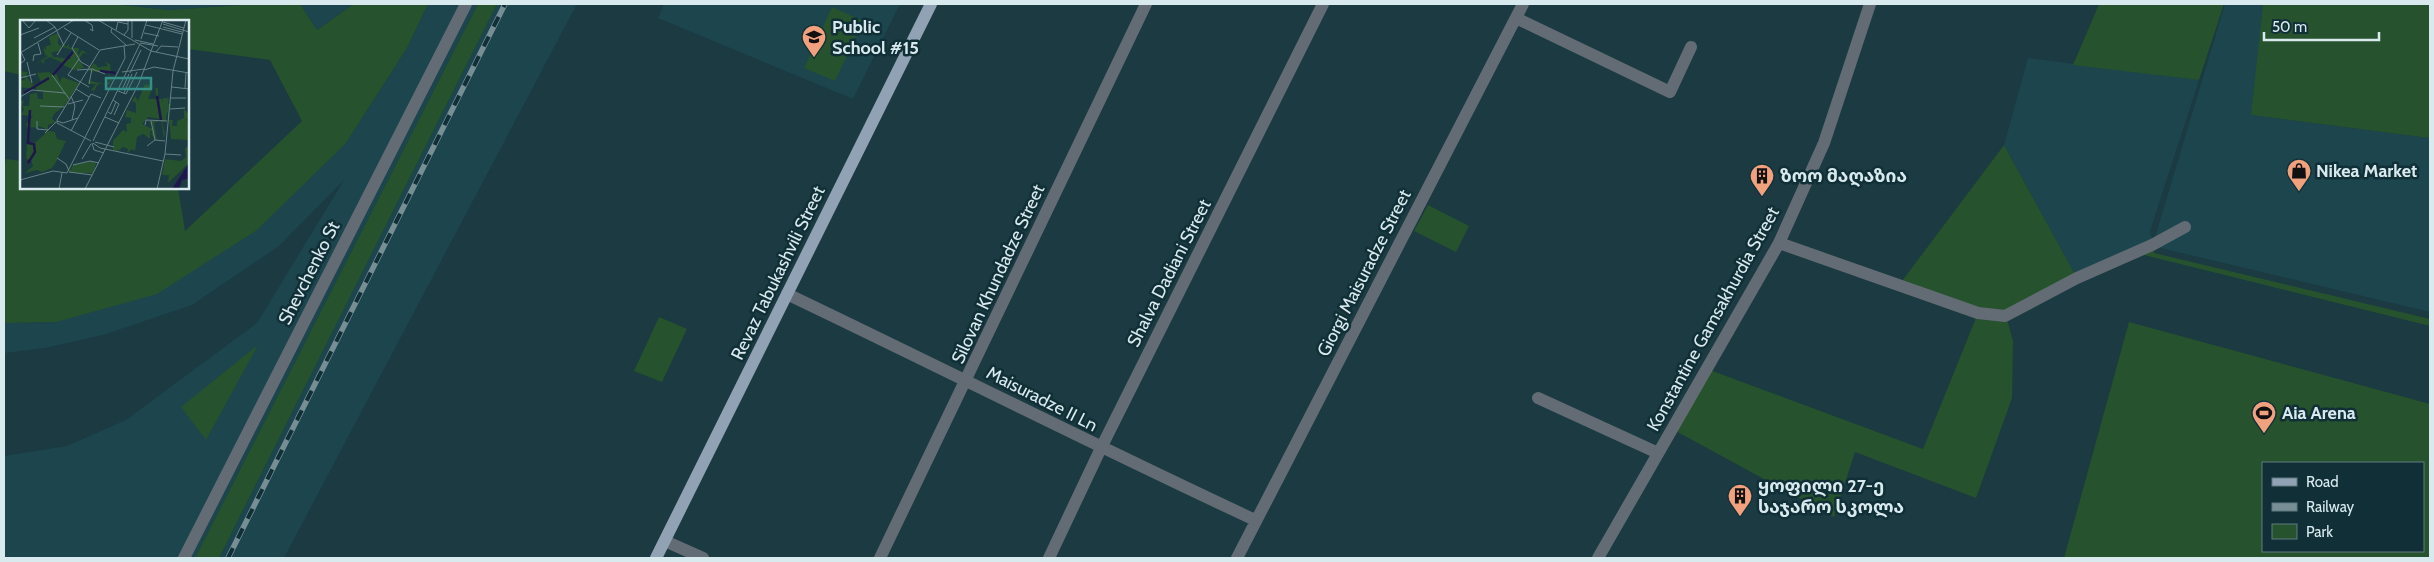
<svg xmlns="http://www.w3.org/2000/svg" width="2434" height="562" viewBox="0 0 2434 562" font-family="Cabin,'Noto Sans Georgian',sans-serif">
  <style>
    .built { fill: #1c454e }
    .green { fill: #26522d; fill-rule: evenodd }
    .lines { fill: none; stroke-linecap: round; stroke-linejoin: round }
    .minor { stroke: #636c75; stroke-width: 12 }
    .major { stroke: #91a2b4; stroke-width: 12 }
    .rail-casing { stroke: #768e94; stroke-width: 5.5 }
    .rail { stroke: #112f37; stroke-width: 4; stroke-dasharray: 11; stroke-linecap: butt }
    .labels { text-anchor: middle; stroke-width: 5; stroke-linejoin: round; paint-order: stroke }
    .poi-label { font-size: 18px; font-weight: bold; fill: #d9eaef; stroke: #112f37; text-anchor: start }
    .street-label { font-size: 18px; fill: #d9eaef; stroke: #112f37 }
    .inset-river { fill: none; stroke: #1e174b; stroke-width: 2.5 }
    .inset-road { fill: none; stroke: #678087; stroke-width: 1 }
    .view { fill: #378d88; fill-opacity: 0.15; stroke: #378d88; stroke-width: 2.5 }
    .inset-edge { fill: none; stroke: #d9eaef; stroke-width: 2.5 }
  </style>
  <rect width="100%" height="100%" fill="#1b3a41"/>
  <!-- built -->
  <path class="built" d="M112 4H257L169 10Z
    M300 4H354L317 30Z
    M428 4H478L195 558H4V456L67 446 126 420 257 323 344 180 279 246 192 305 103 335 45 348 4 353V323L56 322 346 143 407 48Z
    M497 4H577L284 558H219Z
    M664 4H900L853 99 658 18Z
    M2225 4H2263L2252 115 2429 138 2430 130V312L2152 246 2077 278 2004 145 2028 58 2199 80 2150 231 2153 244Z"/>
  <!-- green -->
  <path class="green" d="M4 4H111L169 10 257 4H300L317 30 354 4H428L407 48 346 143 257 230 157 294 56 322 4 323V170L6 159 21 161V188H178L185 231 302 121 270 60 188 49V21H21V75L4 71Z
    M478 4H497L219 558H195Z
    M2099 4H2224L2199 80 2073 65Z
    M2263 4H2430L2429 138 2251 115Z
    M832 7 863 21 835 81 804 68Z
    M2004 145 2077 278 2006 316 2013 341 2012 398 1976 498 1855 452 1834 517 1672 429 1707 369 1923 449 1978 313 1899 285Z
    M1428 205 1469 226 1456 252 1414 231Z
    M2152 245 2154 253 2430 319V326L2136 253Z
    M659 317 687 329 662 382 634 371Z
    M2129 322 2430 404V558H2064ZM2423 463V551H2263V463Z
    M258 345 206 440 181 407Z"/>
  <g class="lines">
    <!-- minor -->
    <path class="minor" d="M1516 18 1670 92 1691 47
      M1779 243 1978 313 2005 316 2077 278 2152 245 2185 227
      M787 294C944 369 1098 447 1255 520
      M1538 398 1658 453
      M665 541 703 558
      M184 558 466 4
      M880 558 1146 4
      M1049 558 1101 448 1323 4
      M1237 558 1523 4
      M1598 558 1779 243 1824 143 1870 4"/>
    <!-- major -->
    <path class="major" d="M656 558 931 4"/>
    <defs>
      <path id="rail" d="M228 558 505 4"/>
    </defs>
    <!-- rail casing -->
    <use href="#rail" class="rail-casing"/>
    <!-- rail -->
    <use href="#rail" class="rail"/>
  </g>
  <!-- icons -->
  <defs>
    <symbol id="school-pin" viewBox="-11 -11 22 30"><path d="M0 17L-7.5 6A9.5 9.5 0 1 1 7.5 6Z" fill="#f1a17d" stroke="#112f37"/><path d="M0-5L7-2L0 1L-7-2ZM-4 1L0 2.5L4 1V4Q0 6-4 4Z" fill="#111"/></symbol>
    <symbol id="shop-pin" viewBox="-11 -11 22 30"><path d="M0 17L-7.5 6A9.5 9.5 0 1 1 7.5 6Z" fill="#f1a17d" stroke="#112f37"/><path d="M-5-2.5h2.3a2.7 3.5 0 0 1 5.4 0H5L5.5 6h-11ZM-1.5-2.5h3a1.5 2.3 0 0 0-3 0Z" fill="#111"/></symbol>
    <symbol id="building-pin" viewBox="-11 -11 22 30"><path d="M0 17L-7.5 6A9.5 9.5 0 1 1 7.5 6Z" fill="#f1a17d" stroke="#112f37"/><path d="M-4-6H4V6H1V3H-1V6H-4ZM-2.5-4.3h1.7v1.8h-1.7ZM.8-4.3h1.7v1.8H.8ZM-2.5-1h1.7V.8h-1.7ZM.8-1h1.7V.8H.8Z" fill="#111"/></symbol>
    <symbol id="stadium-pin" viewBox="-11 -11 22 30"><path d="M0 17L-7.5 6A9.5 9.5 0 1 1 7.5 6Z" fill="#f1a17d" stroke="#112f37"/><path d="M0-5a6.5 5 0 1 0 0 10a6.5 5 0 1 0 0-10ZM-3.5-1.8h7v3.6h-7Z" fill="#111"/></symbol>
  </defs>
  <g fill-rule="evenodd">
    <use href="#school-pin" x="800" y="23" width="28" height="38"/>
    <use href="#shop-pin" x="2285" y="157" width="28" height="38"/>
    <use href="#building-pin" x="1748" y="162" width="28" height="38"/>
    <use href="#stadium-pin" x="2250" y="399" width="28" height="38"/>
    <use href="#building-pin" x="1726" y="482" width="28" height="38"/>
  </g>
  <g class="labels">
    <!-- poi labels -->
    <g class="poi-label">
      <text x="832" y="33">Public<tspan x="832" dy="21">School #15</tspan></text>
      <text x="2316" y="177">Nikea Market</text>
      <text x="1780" y="182">ზოო მაღაზია</text>
      <text x="2282" y="419">Aia Arena</text>
      <text x="1758" y="492">ყოფილი 27-ე<tspan x="1758" dy="21">საჯარო სკოლა</tspan></text>
    </g>
    <!-- street labels -->
    <g class="street-label">
      <text transform="translate(309 273) rotate(-63)" y="6">Shevchenko St</text>
      <text transform="translate(778 273) rotate(-64)" y="6">Revaz Tabukashvili Street</text>
      <text transform="translate(1169 273) rotate(-63)" y="6">Shalva Dadiani Street</text>
      <text transform="translate(1364 273) rotate(-63)" y="6">Giorgi Maisuradze Street</text>
      <text transform="translate(998 274) rotate(-65)" y="6">Silovan Khundadze Street</text>
      <text transform="translate(1713 319) rotate(-61)" y="6">Konstantine Gamsakhurdia Street</text>
      <text transform="translate(1042 399) rotate(27)" y="6">Maisuradze II Ln</text>
    </g>
  </g>
  <!-- overview -->
  <g transform="translate(20 20)">
    <rect width="169" height="169" fill="#1b3a41"/>
    <path d="M35 14H39L38 24 41 26V30L31 33 34 37 50 39 53 30 43 27 41 24 47 27 48 23 50 28H59L58 36 62 30 68 34 63 33 59 39 64 48 54 50 43 45 36 53 40 62 42 57 59 63 45 85 34 94 32 99 36 102 28 105V110L19 106 18 108 9 107 8 110 6 104 13 96 1 95 4 89 0 84V81H4L2 86H9L10 74 17 73 18 79H23V71L18 72 15 66 12 69 0 67V61L6 59 2 57 0 51 8 52 6 56 13 65 21 62 17 53 29 52 32 54 40 48 43 43 30 37 24 40V44L21 41 15 44 28 36 25 35 23 26 26 30V26L31 25 29 17ZM85 42 90 44 91 52H97V54L90 53 89 59 95 57 89 64H78L74 71 71 70 76 64H69L68 60 83 64 92 61 84 59 89 57 88 53 68 51 74 43 78 47 82 49 79 47 88 46ZM125 64 133 66 128 79H137L135 68H138V79H142V82L143 78H149L148 84H151L148 91 150 98 147 92 146 101 142 102 145 113 144 119 141 99 128 97 122 104 130 108H133L129 101H139L134 103 137 121 131 114 133 111H130V119L123 114 117 117 115 131 112 129 107 133 108 129 103 127 98 131 93 130V121L103 110 107 112 106 104 111 103V98L105 97 107 90 116 93V83L112 81 115 76 118 81ZM164 89 169 94V100L165 99 169 102V120L151 119 149 100H153L152 106H157V101L164 98ZM28 111 35 112 37 119 46 121 36 142 32 148 22 152 17 150 5 153 13 146 11 140 6 139 7 123 16 122ZM169 126 168 144 148 163 149 155H142L145 139 161 141 166 137 165 128ZM73 141 76 144 73 153H49L53 145Z" fill="#26522d"/>
    <path d="M169 143V158L162 160 159 169H152Z" fill="#1e174b"/>
    <path class="inset-river" d="M80 51 96 53M33 55 53 32M4 73 29 58M137 76 141 100M8 143 15 132 14 124 8 123 10 90"/>
    <path class="inset-road" d="M2 0 9 8 16 0M26 0 35 7 44 26M64 0 72 5 73 11 70 9M78 0 131 31 169 39M143 2 164 8M143 4 169 12M126 5 162 14M143 7 162 12M44 8 79 30M92 8 91 12 106 25M96 10 98 2 108 4M124 13 139 16M0 15 19 8M104 15 108 10V1M58 17 52 28 61 42 70 47M14 18 35 7M112 18V0M121 19 127 0M115 20 133 24M120 23 138 26M80 30 115 24M131 31 143 0M136 32 141 26 158 27M0 33 54 0M37 35 51 13M59 39 48 55 69 67M13 41 14 35 21 34 18 23M7 42 12 63M0 44 5 40 1 32M57 50 72 49 85 54M124 50 134 47 169 53M102 52 124 49M110 53 121 30M32 55 50 80M0 58 16 54M69 64 72 49M152 67 169 69M165 68 166 53M56 69 69 77M102 70 109 54M98 71 106 74 117 52M104 73 112 54M51 76 55 86 52 100M0 77 12 70 45 73M151 78H166M93 80 99 84 94 95M48 84 63 80M20 86 45 87M150 89 165 88M0 92V112M88 92 91 94 96 82M85 97 99 103M37 100 80 30M37 100V103L71 121M17 101V109L28 110M37 101 43 103 58 98M131 101 135 120M125 105 126 100 147 101M51 111 71 74 81 78M25 113 36 102M73 121 120 24M75 122 94 127M72 123 74 130 84 133M73 123 80 128 143 141M127 126 135 120 145 121M145 134 161 135M37 138 46 144 49 151M62 139 71 124M53 145 70 141 79 143M49 152 72 155M0 160 33 151 47 153 105 38 104 26M39 169 42 153M65 169 119 63 131 31M137 169 145 134 153 51 166 0"/>
    <path class="view" d="M86 58H131V69H86Z"/>
    <rect width="169" height="169" class="inset-edge"/>
  </g>
  <!-- border -->
  <rect width="2434" height="562" fill="none" stroke="#d9eaef" stroke-width="10"/>
  <!-- legend -->
  <rect x="2262" y="462" width="162" height="90" fill="#112f37" stroke="#617a81"/>
  <rect x="2272" y="478" width="25" height="8" fill="#91a2b4" stroke="#617a81"/>
  <text x="2306" y="487" font-size="15" fill="#d9eaef">Road</text>
  <rect x="2272" y="503" width="25" height="8" fill="#768e94" stroke="#617a81"/>
  <text x="2306" y="512" font-size="15" fill="#d9eaef">Railway</text>
  <rect x="2272" y="524" width="25" height="15" fill="#26522d" stroke="#617a81"/>
  <text x="2306" y="537" font-size="15" fill="#d9eaef">Park</text>
  <!-- scale -->
  <path d="M2264 32v8h115v-8" fill="none" stroke="#d9eaef" stroke-width="2.5"/>
  <text x="2272" y="32" font-size="15" fill="#d9eaef" stroke="#112f37" stroke-width="4" paint-order="stroke">50 m</text>
</svg>
